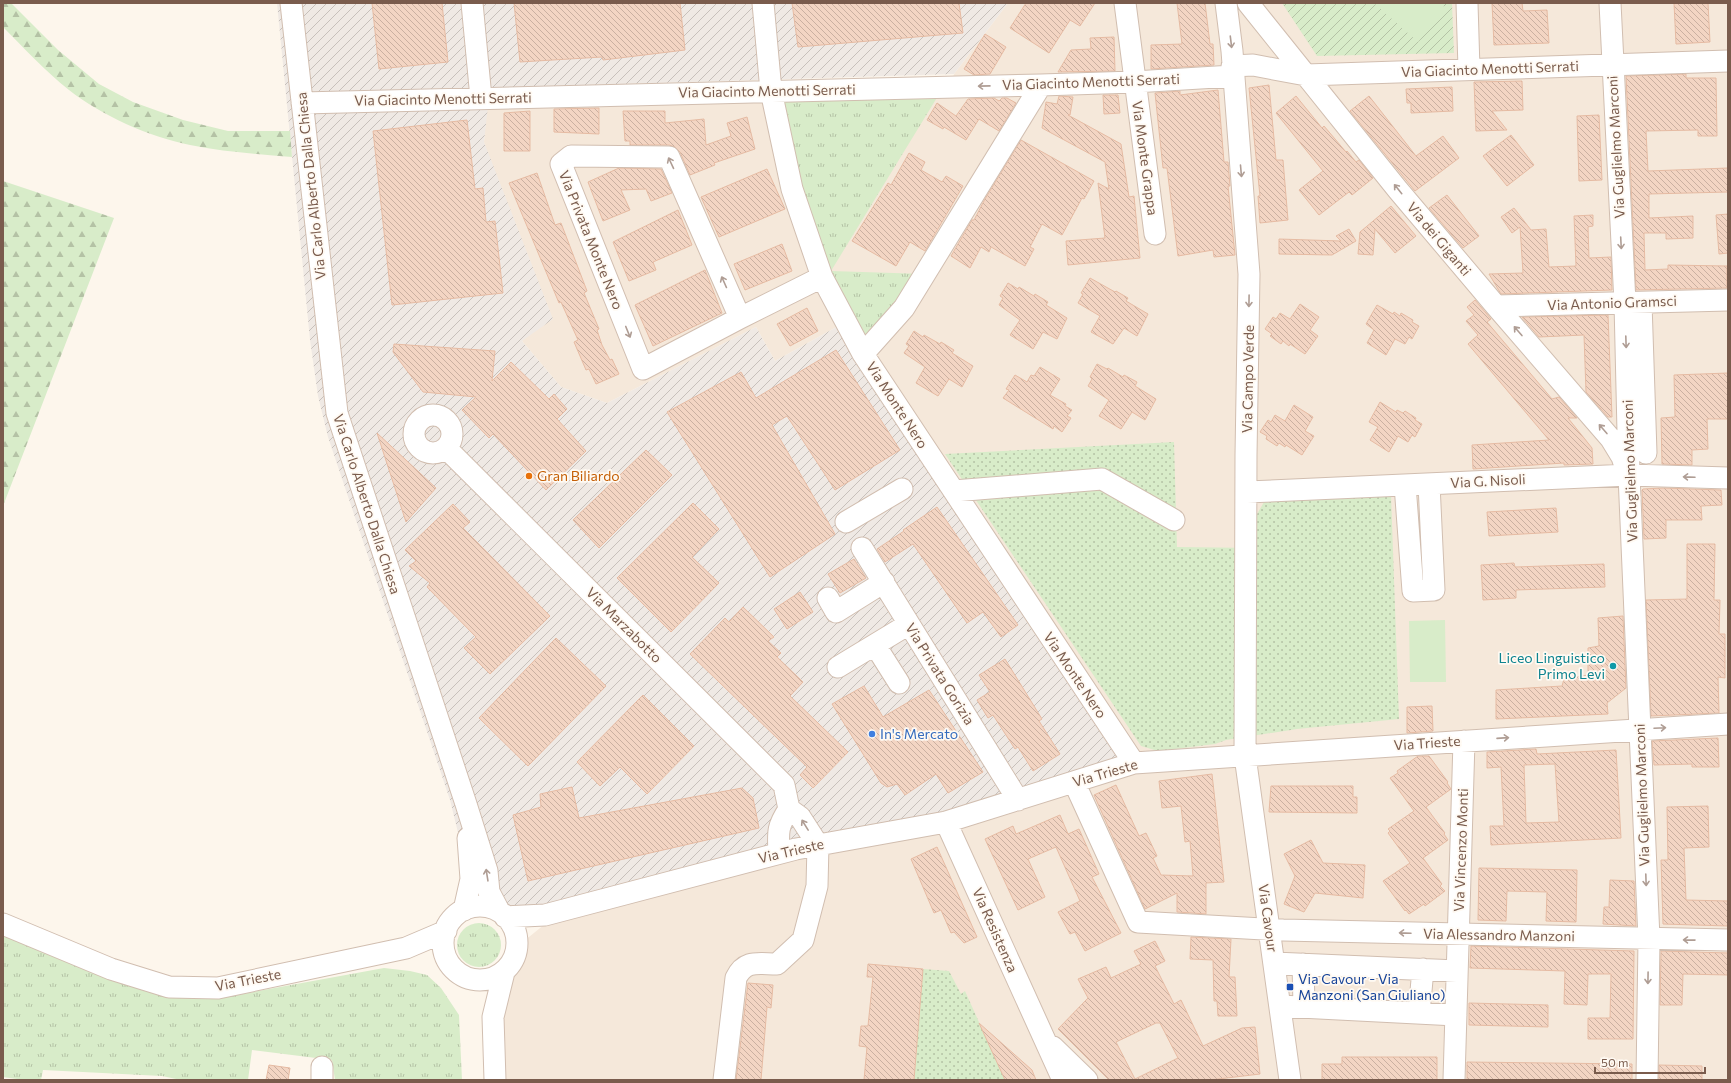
<svg xmlns="http://www.w3.org/2000/svg" width="1731" height="1083" viewBox="0 0 1731 1083" font-family="Commissioner,sans-serif">
  <style>
    .residential { fill: #f5e8da }
    .industrial { fill: url(#industrial-furrows) }
    .grass { fill: url(#grass-tufts) }
    .forest { fill: url(#forest-firs) }
    .park { fill: url(#park-dots) }
    .garden { fill: url(#garden-furrows) }
    .pitch { fill: #d8ecc9 }
    .building { fill: url(#building-back-hatch); stroke: #e6bba3; fill-rule: evenodd }
    .lines { fill: none; stroke-linecap: round; stroke-linejoin: round }
    .minor-casing { stroke: #d1beb0; stroke-width: 23 }
    .minor { stroke: #fff; stroke-width: 21 }
    .oneway { stroke: #af9d94 }
    .food-dot { fill: #e8710a; stroke: #fffaf3; stroke-width: 1.5 }
    .culture-dot { fill: #0f9aa8; stroke: #fffaf3; stroke-width: 1.5 }
    .shop-dot { fill: #3f7fe0; stroke: #fffaf3; stroke-width: 1.5 }
    .transit-dot { fill: #1a4fb4; stroke: #fffaf3; stroke-width: 1.5 }
    .labels { text-anchor: middle; stroke-width: 3.5; stroke-linejoin: round; paint-order: stroke }
    .street-label { font-size: 14px; fill: #7a5c4d; stroke: #fffaf3 }
    .food-label { font-size: 14px; fill: #c56008; stroke: #fffaf3; text-anchor: start }
    .culture-label { font-size: 14px; fill: #0d838f; stroke: #fffaf3; text-anchor: end }
    .shop-label { font-size: 14px; fill: #366cbe; stroke: #fffaf3; text-anchor: start }
    .transit-label { font-size: 14px; fill: #164399; stroke: #fffaf3; text-anchor: start }
  </style>
  <defs>
    <pattern id="industrial-furrows" width="10" height="10" patternUnits="userSpaceOnUse"><rect width="10" height="10" fill="#efe9e4"/><path d="M-1 1l2-2M0 10L10 0M9 11l2-2" fill="none" stroke="#c7c0bb"/></pattern>
    <pattern id="grass-tufts" width="24" height="20" patternUnits="userSpaceOnUse"><rect width="24" height="20" fill="#d8ecc9"/><path d="M3 7l-1-3M5 7V3M7 7l1-3M15 17l-1-3M17 17v-4M19 17l1-3" fill="none" stroke="#b4c2a5"/></pattern>
    <pattern id="forest-firs" width="22" height="20" patternUnits="userSpaceOnUse"><rect width="22" height="20" fill="#d8ecc9"/><path d="M5 1l3.5 6h-7zM16 11l3.5 6h-7z" fill="#b4c2a5"/></pattern>
    <pattern id="park-dots" width="8" height="8" patternUnits="userSpaceOnUse"><rect width="8" height="8" fill="#d8ecc9"/><path d="M2 2h.1M6 6h.1" fill="none" stroke="#b4c2a5" stroke-width="1.8" stroke-linecap="round"/></pattern>
    <pattern id="garden-furrows" width="10" height="10" patternUnits="userSpaceOnUse"><rect width="10" height="10" fill="#d8ecc9"/><path d="M-1 1l2-2M0 10L10 0M9 11l2-2" fill="none" stroke="#b4c2a5"/></pattern>
    <pattern id="building-back-hatch" width="6" height="6" patternUnits="userSpaceOnUse"><rect width="6" height="6" fill="#f3d5c3"/><path d="M-1 5l2 2M0 0l6 6M5-1l2 2" fill="none" stroke="#cab0a1"/></pattern>
  </defs>
  <rect width="100%" height="100%" fill="#fdf6ec"/>
  <!-- residential -->
  <path class="residential" d="M1008 3H1728V1080H502L500 1019 511 975 524 941 550 920 948 477 865 337 831 271 783 100 947 96 954 74Z
    M768 96 842 324 775 361 756 327 607 403 561 387 522 341 484 142 487 106Z"/>
  <!-- industrial -->
  <path class="industrial" d="M277 3H1008L954 74 490 88 484 142 553 319 522 341 561 387 607 403 756 327 775 361 842 324 1128 760 944 818 546 909 506 911 485 900 459 905 462 849 450 800 328 437 318 396 310 340Z"/>
  <!-- grass -->
  <path class="grass" d="M938 96 831 271 925 274 870 346 831 271 800 184 783 100Z
    M457 945a22 22 0 1 1 44 0a22 22 0 1 1-44 0Z
    M3 933 166 996 215 999 384 968 410 971 427 975 441 988 459 1015 462 1080H335L332 1060 252 1050 248 1080H181L162 1076 43 1070 41 1080H24L3 1077Z"/>
  <!-- forest -->
  <path class="forest" d="M3 3H11L58 50 99 84 133 102 183 120 228 131H290L292 157C258 154 224 152 190 145 149 137 101 115 69 90 45 71 24 48 3 27Z
    M3 181 114 218 3 506Z"/>
  <!-- park -->
  <path class="park" d="M1174 442 1177 547 1257 548V514L1264 502 1391 495 1399 719 1297 729 1226 740 1215 744 1158 751 1141 746 945 454Z
    M923 969 949 971 961 994 965 991 1005 1080H914Z"/>
  <!-- garden -->
  <path class="garden" d="M1282 3H1452L1454 53 1317 56Z"/>
  <!-- pitch -->
  <path class="pitch" d="M1374 3H1439L1446 8 1418 42Z
    M1445 620 1446 682H1410L1409 621Z"/>
  <!-- building -->
  <path class="building" d="M372 3H442L448 62 379 69Z
    M514 3H680L685 50 603 60 602 57 520 62Z
    M792 3H959L963 33 798 47Z
    M1026 3H1095L1080 26 1070 20 1049 53 1010 28Z
    M1177 3H1205L1210 44H1213L1214 65 1151 69V45L1182 44Z
    M1492 3H1522L1523 11 1547 10 1549 43 1494 45Z
    M1674 3H1708L1710 42 1676 44Z
    M985 34 1006 47 990 74 974 75 964 69Z
    M1114 37 1115 71 1058 72 1071 50 1091 49 1090 38Z
    M1686 74V78H1716L1717 136H1698V130L1646 131 1648 171 1728 168V192L1649 194V218L1693 216V238L1666 239V233H1644L1645 270 1668 269V265L1727 266V288L1636 290 1626 76Z
    M1522 81 1523 110 1492 111 1507 130 1476 131 1474 82Z
    M1269 85 1276 160H1283L1288 220 1260 223 1258 196H1260L1249 88Z
    M1452 87 1453 111 1411 113V103H1407L1406 89Z
    M1218 90 1224 162H1228L1230 186H1228L1235 255 1214 257 1213 250 1178 256 1167 168H1163L1155 93 1180 91V95Z
    M1103 95H1118L1120 113 1104 114Z
    M1059 96 1073 97 1070 115H1068L1121 144 1129 197 1134 196 1140 258 1068 265 1066 241 1105 238 1098 183 1109 189 1105 162 1042 128 1046 102 1057 104Z
    M1296 96 1322 128 1324 126 1346 152 1347 151 1356 162 1359 160 1373 178 1352 195 1349 192 1319 215 1299 190 1323 171 1276 113Z
    M1369 96 1416 156 1443 136 1459 158 1415 191 1350 111Z
    M994 98 999 101 1002 98H1007L1016 103 999 131 979 119 966 140 944 127 943 129 927 120 937 103 956 116 968 99Z
    M599 108V134L554 132V109Z
    M530 111V151H504V113Z
    M623 111H665V123L704 119 706 145 731 136 727 123 747 117 755 149 714 163 715 165 690 175 680 152 675 147 669 145H630V141H625Z
    M1599 115 1602 180 1579 181 1577 116Z
    M467 120 475 189 483 188 486 222 495 221 503 293 392 305 373 131Z
    M1511 135 1534 165 1507 186 1483 156Z
    M1021 140 1094 181 1084 199 1082 198 1062 235 1042 224 1030 247 1034 249 1025 266 991 247 989 252 981 247 970 268 951 256 972 220H974L985 199Z
    M909 153 925 162 921 170 942 182 946 176 963 186 925 251 910 242 896 266 852 241 888 183 891 185Z
    M619 168 661 169 672 193 651 201 646 189 621 190 630 210 603 221 588 182Z
    M767 169 785 209 719 237 701 197Z
    M537 173 555 225 561 223 587 291 584 293 599 329 597 330 602 345 610 360 612 359 619 374 596 384 589 369 586 370 574 342 578 340 561 302 559 303 509 183Z
    M1447 195 1479 236 1463 248 1429 208Z
    M1391 206 1416 236 1395 253 1375 229 1373 255 1358 254 1360 232Z
    M1514 208 1531 230 1546 229 1549 267 1576 266 1574 216 1593 215V226L1588 227 1589 258 1611 257 1612 290 1501 294 1489 274 1523 273 1520 227 1512 233 1501 217Z
    M678 210 692 245 653 262 656 270 629 281 613 242Z
    M1728 214V253L1719 254 1716 215Z
    M1349 229 1356 241 1332 255 1279 254V239L1341 241 1336 236Z
    M782 244 792 271 745 290 734 264Z
    M705 270 722 313 653 346 635 305Z
    M1090 278 1115 292 1116 291 1128 298 1126 301 1148 314 1137 336 1124 328 1113 344 1091 332 1100 316 1078 303 1083 294 1081 293Z
    M1008 283 1018 289 1019 287 1034 296 1035 294 1048 302 1046 305 1067 318 1057 339 1043 332 1033 349 1010 335 1020 320 999 305 1003 298 1000 296Z
    M1475 300 1491 319 1487 322 1552 399 1559 397 1577 418H1568L1592 448 1593 464 1564 465V463L1473 469 1472 445 1549 440 1468 344 1478 335 1466 321 1474 315 1467 307Z
    M1300 304 1319 317 1310 330 1318 336 1305 354 1290 344 1289 346 1283 341 1281 344 1270 336 1272 334 1265 329 1273 317 1276 319 1280 313 1290 319Z
    M1377 305 1393 314 1394 312 1400 316 1401 313 1413 320 1412 322 1419 326 1412 339 1409 337 1405 344 1395 339 1386 355 1367 343 1374 330 1366 324Z
    M807 308 818 331 790 346 777 324Z
    M1608 315 1612 417H1608L1586 392 1584 335 1539 337 1522 317Z
    M914 331 923 337 924 335 940 344 941 342 954 350 952 353 973 366 962 387 949 379 938 396 916 383 925 367 904 353 909 346 906 344Z
    M394 344 495 351 492 381 511 362 549 399 554 394 567 409 557 419 586 451 546 490 493 434 489 438 462 410 476 397 423 392 393 352Z
    M836 350 900 450 835 490 787 416 772 425 835 534 770 577 667 412 741 372 756 398Z
    M1097 364 1107 369 1108 368 1123 377 1124 375 1137 382 1135 386 1156 399 1145 420 1132 412 1121 429 1099 416 1109 400 1088 386 1092 379 1090 377Z
    M1040 367 1060 379 1050 395 1066 404 1065 406 1072 410 1067 416 1071 418 1062 432 1054 426 1053 429 1003 398 1009 390 1006 389 1015 375 1027 382 1031 375 1034 376Z
    M1728 373V419H1707L1708 449 1692 450V465L1662 464 1661 418 1675 417 1674 375Z
    M1380 402 1396 412 1397 410 1403 413 1405 411 1416 418 1415 420 1422 424 1415 437 1412 435 1408 442 1398 436 1389 452 1370 440 1378 427 1369 422Z
    M1294 405 1313 417 1305 431 1314 436 1302 455 1286 445 1285 447 1279 443 1277 446 1266 439 1267 436 1260 432 1268 420 1271 422 1275 415 1285 421Z
    M377 433 436 488 406 522Z
    M646 450 672 475 599 548 573 520Z
    M1663 488 1721 490 1722 505 1701 506 1702 520H1666V538L1644 539 1642 490 1643 489Z
    M693 503 719 529 692 557 719 583 671 632 617 578Z
    M453 504 470 522 463 528 550 616 490 674 464 648 476 637 427 587 430 583 409 566 416 561 405 550Z
    M937 507 1018 625 1001 637 983 612 967 623 913 544 885 562 877 549 904 531 903 530Z
    M1556 508 1558 532 1489 536 1487 512Z
    M1687 544H1715L1714 600H1720L1719 634H1725V678L1718 677 1719 713 1651 716 1646 600 1687 599Z
    M854 559 866 578 840 593 828 574Z
    M1514 563 1515 567 1604 564 1605 587 1516 590V598L1483 600 1481 565Z
    M800 592 813 612 787 629 774 609Z
    M743 607 774 637 768 641 781 653 777 657 803 682 790 696 848 752 813 788 800 775 807 767 690 654 725 618 729 622Z
    M1623 616 1626 688 1607 703 1608 714 1496 719V690L1562 686 1564 679 1588 675V648L1599 646 1598 618Z
    M556 638 606 686 528 766 479 718Z
    M1005 659 1042 719 1039 721 1060 754 1033 771 1018 747 1015 749 993 715 988 718 977 700 990 692 979 675Z
    M864 686 883 717 929 690 983 772 948 793 936 774 905 795 897 784 887 787 881 783 832 704Z
    M643 695 694 746 647 794 620 767 600 786 577 762Z
    M1432 706 1433 731 1407 733V707Z
    M1718 738 1719 767H1692V764L1654 765 1652 741Z
    M1536 749 1537 754 1616 750 1621 838 1491 845 1490 826H1504L1501 767 1487 768V752ZM1555 764 1559 822 1526 823 1524 765Z
    M1418 756H1429L1448 782 1447 783 1451 789 1426 807 1445 833 1444 834 1448 840 1423 858 1442 884 1440 886 1445 891 1425 906 1424 904 1409 914 1406 910 1405 911 1383 881 1410 863 1388 833 1390 831 1388 829 1414 811 1390 778 1398 773 1397 771Z
    M1212 774 1224 882 1206 883V914L1177 912V893L1145 909 1094 795 1116 785 1139 836 1146 833 1157 856 1153 858 1161 875 1193 876 1190 841 1185 842 1181 806 1162 808 1159 781Z
    M1271 786H1353V797H1357V813L1269 812Z
    M572 787 579 818 742 788 753 798 759 828 528 881 513 815 541 807 540 794Z
    M1708 806 1709 847 1684 848 1686 900 1728 901V926L1663 924 1661 860H1668L1667 807Z
    M1060 815 1068 834 1079 829 1099 874 1092 877 1121 933 1085 951 1075 932 1070 934 1058 912 1080 901 1056 847 1028 859 1045 897 1018 910 985 839 1013 826 1016 834Z
    M1311 840 1323 863 1365 865 1363 898 1315 893 1304 912 1284 904 1295 876 1284 854Z
    M937 847 977 937 964 943 954 932 951 933 941 910 934 913 911 859Z
    M1479 868 1577 870 1576 922 1546 921 1547 892 1507 891 1506 921 1478 920Z
    M1610 880 1634 881 1636 926 1603 924 1604 907H1609Z
    M1191 937 1231 939 1229 977H1235L1237 1016H1218L1217 1001H1214L1213 960 1190 959Z
    M1155 941 1165 961 1155 966 1174 1004 1181 1000 1203 1046 1242 1028 1255 1027 1260 1074 1210 1080H1109L1058 1029 1088 998 1078 979 1106 967 1111 978 1141 964 1134 951ZM1156 1023H1160L1178 1058 1135 1079 1116 1042Z
    M1471 946 1634 951 1633 1039H1588V1018H1610L1611 974H1588L1587 1005 1564 1004 1565 971 1470 968Z
    M1661 951 1728 953V975L1683 974 1682 1005H1660Z
    M868 964 923 969 914 1080H864L867 1047 859 1046 861 1026H868L873 977H867Z
    M748 983 773 985 771 1008 767 1007 761 1080H736Z
    M1469 1003 1548 1005V1027L1469 1025Z
    M979 1023 1032 1070 1036 1080H1005Z
    M1342 1057H1437V1080H1322V1064H1342Z
    M1467 1062 1632 1064V1080H1467Z
    M269 1065 290 1068 288 1080H266Z
    M1659 1065 1702 1066V1080H1659Z"/>
  <g class="lines">
    <defs>
      <path id="minor" d="M291 3 337 413 466 804 487 871 489 892 499 911
        M472 3 481 98
        M763 3 771 91 792 189 822 277 863 354 1134 763
        M1125 3 1155 234
        M1226 3 1232 51 1249 274 1246 455 1245 756 1290 1080
        M1248 3 1398 190 1496 306 1611 439 1622 457 1626 469
        M1467 3 1469 69
        M1610 3 1625 303 1629 475 1649 939 1647 1080
        M1232 66 1253 65 1306 75 1728 61
        M302 103 1041 85 1134 82 1233 76
        M1641 303 1646 453
        M1496 306 1728 300
        M740 318 669 157 571 156 561 164 643 369 740 318 822 277
        M863 354 904 308 1041 85
        M414 434a19 19 0 1 1 38 0a19 19 0 1 1-38 0Z
        M446 448 784 785 789 809
        M1405 485 1413 591 1434 590 1429 484
        M954 491 1102 479 1174 520
        M1247 492 1629 475 1728 478
        M846 522 902 489
        M862 548 1018 800
        M828 598 836 612 884 582
        M875 645 899 683
        M838 667 909 624
        M1074 782 1138 922 1283 930 1728 940
        M946 822 1063 1080
        M779 853C778 832 777 827 789 809
        M443 943a37 37 0 1 1 74 0a37 37 0 1 1-74 0Z
        M464 910 471 879 468 838
        M505 917 545 915 796 849 946 822 1134 763 1728 724
        M3 924 111 969 169 987 218 988 406 948 446 931
        M1274 963 1457 971
        M1303 964 1304 1006
        M1280 1006 1456 1015
        M1419 1013 1423 969
        M1053 1047 1087 1080
        M322 1080V1067
        M495 1080 493 1017 504 972
        M724 1080 736 978C745 959 759 964 777 964L803 940 817 886 818 845 800 817 789 809
        M1454 1080 1464 741"/>
    </defs>
    <!-- minor casing -->
    <use href="#minor" class="minor-casing"/>
    <!-- minor -->
    <use href="#minor" class="minor"/>
  </g>
  <!-- one-way arrows -->
  <defs><path id="oneway-shaft" d="M-6 0H5M1.5-3L5.5 0L1.5 3" fill="none" stroke-width="1.6" stroke-linecap="round" stroke-linejoin="round"/></defs>
  <g class="oneway">
    <use href="#oneway-shaft" transform="translate(1231 42) rotate(83)"/>
    <use href="#oneway-shaft" transform="translate(984 86) rotate(179)"/>
    <use href="#oneway-shaft" transform="translate(671 163) rotate(-115)"/>
    <use href="#oneway-shaft" transform="translate(1241 171) rotate(85)"/>
    <use href="#oneway-shaft" transform="translate(1398 189) rotate(-129)"/>
    <use href="#oneway-shaft" transform="translate(1621 243) rotate(87)"/>
    <use href="#oneway-shaft" transform="translate(724 282) rotate(-114)"/>
    <use href="#oneway-shaft" transform="translate(1249 301) rotate(91)"/>
    <use href="#oneway-shaft" transform="translate(1518 331) rotate(-131)"/>
    <use href="#oneway-shaft" transform="translate(628 332) rotate(68)"/>
    <use href="#oneway-shaft" transform="translate(1626 342) rotate(88)"/>
    <use href="#oneway-shaft" transform="translate(1603 429) rotate(-131)"/>
    <use href="#oneway-shaft" transform="translate(1689 477) rotate(-178)"/>
    <use href="#oneway-shaft" transform="translate(1660 728) rotate(-3)"/>
    <use href="#oneway-shaft" transform="translate(1503 738) rotate(-4)"/>
    <use href="#oneway-shaft" transform="translate(805 825) rotate(-122)"/>
    <use href="#oneway-shaft" transform="translate(487 875) rotate(-99)"/>
    <use href="#oneway-shaft" transform="translate(1646 880) rotate(88)"/>
    <use href="#oneway-shaft" transform="translate(1405 933) rotate(-178)"/>
    <use href="#oneway-shaft" transform="translate(1689 940) rotate(-179)"/>
    <use href="#oneway-shaft" transform="translate(1648 978) rotate(91)"/>
  </g>
  <!-- markers -->
  <circle class="food-dot" cx="529" cy="476" r="4"/>
  <circle class="culture-dot" cx="1613" cy="666" r="4"/>
  <circle class="shop-dot" cx="872" cy="734" r="4"/>
  <rect class="transit-dot" x="1286" y="983" width="8" height="8" rx="2"/>
  <g class="labels">
    <!-- street labels -->
    <g class="street-label">
      <text transform="translate(1490 69) rotate(-2)" y="5">Via Giacinto Menotti Serrati</text>
      <text transform="translate(1091 82) rotate(-2)" y="5">Via Giacinto Menotti Serrati</text>
      <text transform="translate(767 91) rotate(-1)" y="5">Via Giacinto Menotti Serrati</text>
      <text transform="translate(443 99) rotate(-1)" y="5">Via Giacinto Menotti Serrati</text>
      <text transform="translate(1616 147) rotate(-93)" y="5">Via Guglielmo Marconi</text>
      <text transform="translate(1145 158) rotate(82)" y="5">Via Monte Grappa</text>
      <text transform="translate(311 186) rotate(-96)" y="5">Via Carlo Alberto Dalla Chiesa</text>
      <text transform="translate(1439 239) rotate(50)" y="5">Via dei Giganti</text>
      <text transform="translate(591 240) rotate(68)" y="5">Via Privata Monte Nero</text>
      <text transform="translate(1612 303) rotate(-2)" y="5">Via Antonio Gramsci</text>
      <text transform="translate(1248 379) rotate(-89)" y="5">Via Campo Verde</text>
      <text transform="translate(897 405) rotate(57)" y="5">Via Monte Nero</text>
      <text transform="translate(1630 471) rotate(-92)" y="5">Via Guglielmo Marconi</text>
      <text transform="translate(1488 481) rotate(-3)" y="5">Via G. Nisoli</text>
      <text transform="translate(367 504) rotate(72)" y="5">Via Carlo Alberto Dalla Chiesa</text>
      <text transform="translate(624 625) rotate(45)" y="5">Via Marzabotto</text>
      <text transform="translate(940 674) rotate(58)" y="5">Via Privata Gorizia</text>
      <text transform="translate(1075 675) rotate(56)" y="5">Via Monte Nero</text>
      <text transform="translate(1427 743) rotate(-4)" y="5">Via Trieste</text>
      <text transform="translate(1105 773) rotate(-16)" y="5">Via Trieste</text>
      <text transform="translate(1642 795) rotate(-92)" y="5">Via Guglielmo Marconi</text>
      <text transform="translate(1461 850) rotate(-88)" y="5">Via Vincenzo Monti</text>
      <text transform="translate(791 851) rotate(-13)" y="5">Via Trieste</text>
      <text transform="translate(1268 918) rotate(82)" y="5">Via Cavour</text>
      <text transform="translate(995 930) rotate(66)" y="5">Via Resistenza</text>
      <text transform="translate(1499 935) rotate(1)" y="5">Via Alessandro Manzoni</text>
      <text transform="translate(248 980) rotate(-11)" y="5">Via Trieste</text>
    </g>
    <!-- food labels -->
    <g class="food-label">
      <text x="537" y="481">Gran Biliardo</text>
    </g>
    <!-- culture labels -->
    <g class="culture-label">
      <text x="1605" y="663">Liceo Linguistico<tspan x="1605" dy="16">Primo Levi</tspan></text>
    </g>
    <!-- shop labels -->
    <g class="shop-label">
      <text x="880" y="739">In's Mercato</text>
    </g>
    <!-- transit labels -->
    <g class="transit-label">
      <text x="1298" y="984">Via Cavour - Via<tspan x="1298" dy="16">Manzoni (San Giuliano)</tspan></text>
    </g>
  </g>
  <!-- border -->
  <rect width="1731" height="1083" fill="none" stroke="#7a5c4d" stroke-width="8"/>
  <!-- scale -->
  <path d="M1595 1067v6h110v-6" fill="none" stroke="#7a5c4d" stroke-width="2"/>
  <text x="1601" y="1067" font-size="12" fill="#7a5c4d" stroke="#fffaf3" stroke-width="3" paint-order="stroke">50 m</text>
</svg>
